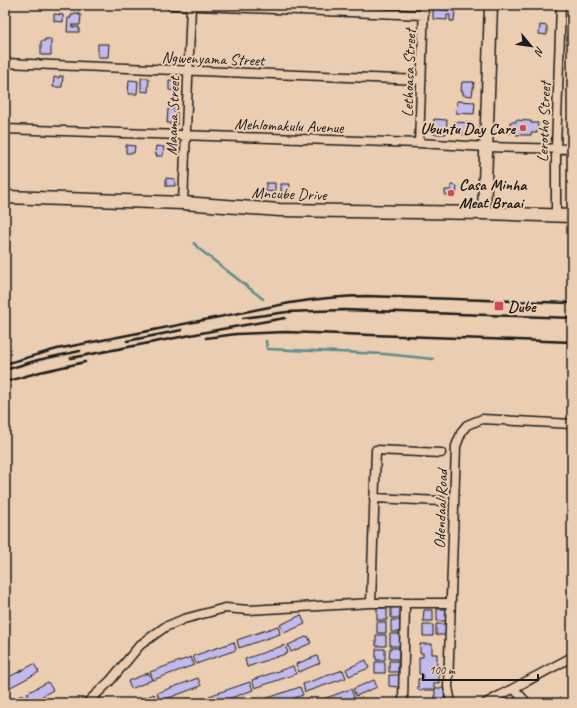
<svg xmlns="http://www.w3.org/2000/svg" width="577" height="708" viewBox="0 0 577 708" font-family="Caveat,sans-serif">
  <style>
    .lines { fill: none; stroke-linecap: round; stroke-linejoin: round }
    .stream { stroke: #5b8c90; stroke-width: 2.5 }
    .building { fill: #c2baec; stroke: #1c1c1c }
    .street-casing { stroke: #1c1c1c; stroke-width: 11 }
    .secondary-casing { stroke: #1c1c1c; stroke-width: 15 }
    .street { stroke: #ebceb1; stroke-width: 8 }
    .secondary { stroke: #ebceb1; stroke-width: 12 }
    .rail { stroke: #1c1c1c; stroke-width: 2.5 }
    .poi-dot { fill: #d1495b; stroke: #ebceb1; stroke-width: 1.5 }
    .labels { text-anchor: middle; stroke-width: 4; stroke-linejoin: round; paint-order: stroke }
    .street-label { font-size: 16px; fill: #1c1c1c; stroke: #ebceb1 }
    .poi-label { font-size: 16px; font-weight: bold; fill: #1c1c1c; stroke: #ebceb1; text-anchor: start }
  </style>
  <rect width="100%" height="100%" fill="#ebceb1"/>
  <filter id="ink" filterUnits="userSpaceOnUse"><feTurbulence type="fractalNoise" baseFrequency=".025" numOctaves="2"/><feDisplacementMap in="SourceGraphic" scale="8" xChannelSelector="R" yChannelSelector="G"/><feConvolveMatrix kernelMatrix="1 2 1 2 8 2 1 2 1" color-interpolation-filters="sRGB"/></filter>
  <g filter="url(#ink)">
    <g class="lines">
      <!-- stream -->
      <path class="stream" d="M194 243 198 248 263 299
        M266 341 267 349 385 354 433 359"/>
    </g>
    <!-- building -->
    <path class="building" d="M435 9 455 11 454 21H450V15H447V20L433 19V10Z
      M74 13H79L78 15H81L80 25H72V27H79V32H67L68 18H71V15H74Z
      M571 13H572V23H570Z
      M54 14 63 15V22L54 21Z
      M540 25 547 26V35L539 34Z
      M45 39H51V55H41V41H45Z
      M98 44H109L108 57H98Z
      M59 76H63L62 87H53L54 77 59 78Z
      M141 78H149L148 92 141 91Z
      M129 80 138 81 137 94H128Z
      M169 80H175V82H179L178 91 169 90Z
      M462 82H474L472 96 463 95V91H461Z
      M457 101 475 102 474 114 456 113Z
      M168 109H175L174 112H177V125H170V123H167Z
      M434 119 447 120 446 134H433Z
      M516 120 531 121V123H538L537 133H531V135H516L517 133H509L510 122H516Z
      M454 122 472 123 471 136 463 135V133H453Z
      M126 145 135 146 134 153H126Z
      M156 146 164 147 163 156H156L157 154H155Z
      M166 178 175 179V186H166Z
      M266 183H275V192L266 191Z
      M281 184H290L289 192H281Z
      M451 185 457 186 456 196 445 195V190H451Z
      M5 213H6V231H5Z
      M391 607H401V618H391Z
      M377 608H387V620H377Z
      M437 609H447V621H437Z
      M424 610H433V621H423Z
      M301 615 305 624 284 633 280 625Z
      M391 620H400V632H391Z
      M377 622H386V633H377Z
      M436 624H446V635H436Z
      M423 625H433V636H423Z
      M278 626 280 634 239 648 237 640Z
      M390 634H400V646H390Z
      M376 635H386V646H376Z
      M308 636 311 643 291 652 288 645Z
      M234 642 236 650 196 664 193 656Z
      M420 644H432V654H437V665H431V670H439V683H434V690H418V679H423V674H419V657H423V653H420Z
      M285 645 288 653 247 667 245 659Z
      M390 648H399V659H389Z
      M376 649H385V660H376Z
      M317 656 320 663 299 672 296 664Z
      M191 657 194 665 153 680 150 672Z
      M366 660 369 668 349 676 346 669Z
      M389 661H398V672H389Z
      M375 662H385V673H375Z
      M34 664 39 672 5 690V679Z
      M293 666 296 674 255 688 252 680Z
      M343 670 346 678 305 692 303 684Z
      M148 673 152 680 131 689 128 681Z
      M389 675H399V687L389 686Z
      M198 678 201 686 160 701 157 693Z
      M374 680 377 687 356 696 353 689Z
      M48 682 53 690 32 702 27 693Z
      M250 682 253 690 217 703H212L209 696Z
      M300 687 303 695 280 703H260L259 701Z
      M435 688H445L444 703H435Z
      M351 689 354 697 338 703H312Z
      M23 694 28 703H8Z
      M154 694 157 701 153 703H133Z
      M207 698 209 703H193Z"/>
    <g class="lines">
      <defs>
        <path id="street" d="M171 5 424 15
          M5 63 421 80
          M5 129 419 143 486 147 572 149
          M419 143 424 5
          M183 203 191 6
          M556 216V148L561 5
          M374 498 441 501
          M371 603 376 450 441 453
          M514 689 527 703
          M87 703 110 681 140 645 165 627 184 619 225 608 249 610 371 603H450
          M403 703 405 603
          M451 703 448 687 456 446 462 431 467 425 482 419 572 424
          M486 703 572 657"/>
        <path id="secondary" d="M5 197 183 203 280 210 484 213 572 216
          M484 213 491 5"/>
      </defs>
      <!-- street casing -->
      <use href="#street" class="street-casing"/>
      <!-- secondary casing -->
      <use href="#secondary" class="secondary-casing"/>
      <!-- street -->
      <use href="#street" class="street"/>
      <!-- secondary -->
      <use href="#secondary" class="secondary"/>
      <!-- rail -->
      <path class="rail" d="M243 318 287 312 344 310 572 318
        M206 338 236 334 285 332 572 342
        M127 341 182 330
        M71 358 222 329 285 318
        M5 364 57 349 290 303C315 299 341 296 366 296L572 303
        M5 370 38 360 80 351
        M5 382 40 372 85 362"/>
    </g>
  </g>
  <!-- markers -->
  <g class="poi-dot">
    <circle cx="523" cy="128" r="4"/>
    <circle cx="451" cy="193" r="4"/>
    <rect x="494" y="301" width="10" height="10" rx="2"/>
  </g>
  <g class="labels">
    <!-- street labels -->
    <g class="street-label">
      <text transform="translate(213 58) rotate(2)" y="6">Ngwenyama Street</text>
      <text transform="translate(408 73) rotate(-88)" y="6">Lethoasa Street</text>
      <text transform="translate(172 116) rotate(-88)" y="6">Maama Street</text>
      <text transform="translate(543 122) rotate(-88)" y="6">Lerotho Street</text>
      <text transform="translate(289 125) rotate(2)" y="6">Mehlomakulu Avenue</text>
      <text transform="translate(289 193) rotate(2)" y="6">Mncube Drive</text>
      <text transform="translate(440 509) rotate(-88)" y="6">Odendaal Road</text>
    </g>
    <!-- poi labels -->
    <g class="poi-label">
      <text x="515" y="134" text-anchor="end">Ubuntu Day Care</text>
      <text x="459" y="190">Casa Minha<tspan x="459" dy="18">Meat Braai</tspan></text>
      <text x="508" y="312">Dube</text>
    </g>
  </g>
  <!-- margin -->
  <rect width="577" height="708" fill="none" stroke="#ebceb1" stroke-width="20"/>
  <rect x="10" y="10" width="557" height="688" fill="none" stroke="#1c1c1c" stroke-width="1.5" filter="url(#ink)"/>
  <!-- north arrow -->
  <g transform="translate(531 46) rotate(119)" stroke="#ebceb1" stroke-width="3" paint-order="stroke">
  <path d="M0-3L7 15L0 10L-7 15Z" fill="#1c1c1c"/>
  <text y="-6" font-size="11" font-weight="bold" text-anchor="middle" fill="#1c1c1c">N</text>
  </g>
  <!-- scale -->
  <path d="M423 674v6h115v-6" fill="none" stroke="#1c1c1c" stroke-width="2"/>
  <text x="429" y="674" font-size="12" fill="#1c1c1c" stroke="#ebceb1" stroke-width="3" paint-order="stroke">100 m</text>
</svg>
